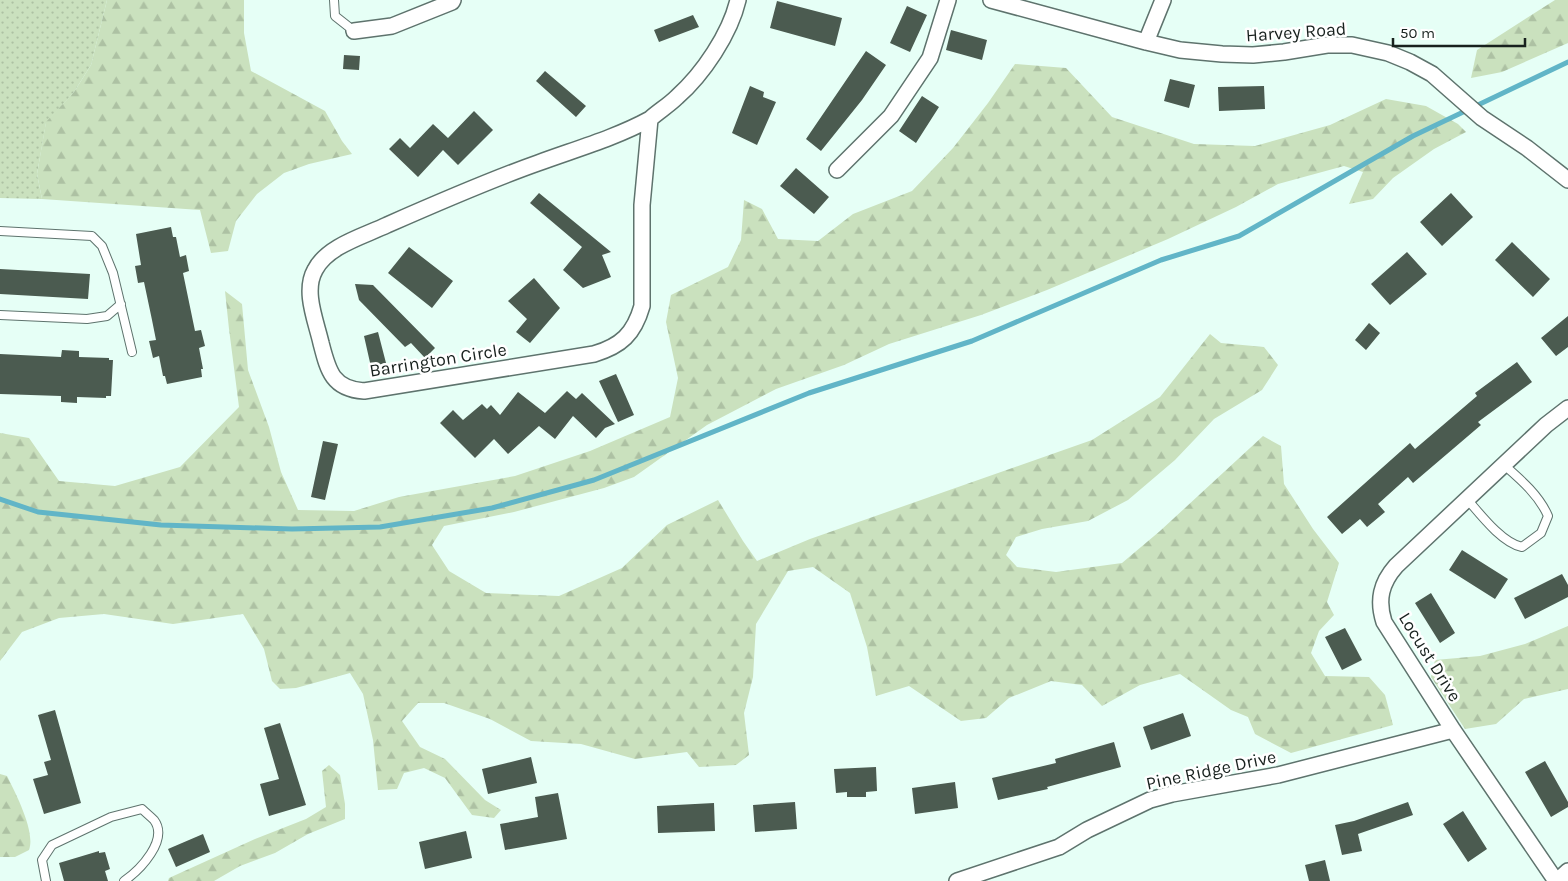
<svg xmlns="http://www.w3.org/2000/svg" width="1568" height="881" viewBox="0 0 1568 881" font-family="Karla,sans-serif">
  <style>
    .grass { fill: url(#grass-dots) }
    .forest { fill: url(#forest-firs) }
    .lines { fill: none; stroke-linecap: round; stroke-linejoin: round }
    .stream { stroke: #61b5c7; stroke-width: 5 }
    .building { fill: #4b5b50 }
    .lane-casing { stroke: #5e736d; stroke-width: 10 }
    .street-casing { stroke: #5e736d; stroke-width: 18 }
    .lane { stroke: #fff; stroke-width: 8 }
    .street { stroke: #fff; stroke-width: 15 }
    .labels { text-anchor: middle; stroke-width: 5; stroke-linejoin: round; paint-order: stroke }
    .street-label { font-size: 18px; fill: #18211e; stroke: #fff }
  </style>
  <defs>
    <pattern id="grass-dots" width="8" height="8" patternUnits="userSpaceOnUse" patternTransform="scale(1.25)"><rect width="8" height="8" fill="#cae1be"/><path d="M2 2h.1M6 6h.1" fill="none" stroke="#adc1a3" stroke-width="1.8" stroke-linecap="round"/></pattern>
    <pattern id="forest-firs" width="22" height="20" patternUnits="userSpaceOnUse" patternTransform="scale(1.25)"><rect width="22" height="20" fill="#cae1be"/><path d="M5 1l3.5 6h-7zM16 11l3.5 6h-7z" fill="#adc1a3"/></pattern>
  </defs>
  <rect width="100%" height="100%" fill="#e6fff6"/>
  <!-- grass -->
  <path class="grass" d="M0 0H107L91 65 74 92 46 123 37 174 42 199 0 198Z"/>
  <!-- forest -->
  <path class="forest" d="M107 0H244V33L251 71 325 111 342 141 352 154 309 164 284 173 257 194 236 221 228 251 211 253 200 210 42 199 37 174 46 122 74 92 91 65Z
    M1555 0H1568V43L1502 72 1471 78 1477 50Z
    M1015 64 1066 68 1112 117 1194 144 1255 146 1330 125 1386 99 1426 106 1458 124 1466 132 1434 149 1393 178 1373 199 1349 204 1363 172 1344 166 1278 184 1236 207 1168 239 1047 290 981 315 889 344 844 365 776 389 707 425 634 477 604 488 514 512 444 526 432 545 449 571 486 593 559 596 622 568 667 525 718 500 743 541 757 561 810 539 1092 440 1160 397 1210 334 1221 343 1264 347 1278 365 1262 390 1214 419 1175 460 1128 500 1088 521 1042 529 1016 537 1006 555 1017 567 1056 572 1122 563 1160 531 1263 436 1281 446 1284 484 1313 529 1339 563 1327 602 1334 615 1319 631 1311 653 1325 676 1369 677 1385 695 1393 725 1291 753 1255 734 1248 717 1231 710 1180 674 1140 685 1102 706 1082 685 1051 681 1009 698 986 718 961 721 909 686 876 696 867 647 850 593 813 567 788 571 756 624 753 677 744 713 749 755 736 765 699 767 687 752 635 759 581 744 531 741 490 719 444 703H418L402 721 420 747 445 759 485 800 501 810 494 818 472 815 445 778 424 768 404 773 397 789 378 790 373 740 363 694 350 673 296 688 280 689 272 681 264 649 243 614 173 624 104 614 59 618 22 632 0 661V433L29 438 59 481 115 486 180 467 239 407 229 329 225 291 242 304 248 370 269 427 281 472 298 510 354 511 399 497 515 476 590 451 670 417 678 378 666 322 671 295 728 267 741 240 744 200 762 209 778 239 818 241 853 214 912 191 953 148 988 103Z
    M1568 626V689L1524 699 1496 724 1465 729 1431 677 1435 660 1480 656 1525 644Z
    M329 765 340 775 345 804V819L308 834 275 853 240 866 214 881H168L169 878 255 839 306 819 326 807 322 771Z
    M0 774 7 776C15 792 36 832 29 850L15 857H0Z"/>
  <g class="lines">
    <!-- stream -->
    <path class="stream" d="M0 499 38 512 161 525 292 529 380 527 492 508 594 480 809 393 972 341 1161 260 1239 236 1413 136 1568 62"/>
  </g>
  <!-- building -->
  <path class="building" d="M777 1 842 18 835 46 770 28Z
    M907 6 927 15 910 52 890 43Z
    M693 15 699 27 659 42 654 30Z
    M951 30 987 40 982 60 946 50Z
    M866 51 886 65 862 100 821 151 806 139Z
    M344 55 360 56 359 70 343 69Z
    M545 71 586 106 576 117 536 81Z
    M1170 79 1195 85 1189 108 1164 101Z
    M750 86 764 92 763 97 776 102 757 145 732 133Z
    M1264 86 1265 109 1219 111 1218 87Z
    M922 96 939 107 916 143 899 131Z
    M474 111 493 130 458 165 443 150 418 177 389 149 400 138 410 148 433 124 448 138Z
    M796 168 829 197 814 214 780 186Z
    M539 193 611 252 602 255 611 277 583 288 563 270 582 247 530 203Z
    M1451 193 1473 217 1442 246 1420 222Z
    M171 227 173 237H176L180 257 186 255 189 271 183 273 195 331 201 330 205 346 199 348 203 369H201L202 377 167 384 165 376H163L159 356 153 358 149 341 156 340 152 320 144 282 138 283 135 266 141 265 136 234Z
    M1512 242 1550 279 1533 297 1495 260Z
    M409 247 453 281 432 308 388 273Z
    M1407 252 1427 274 1390 305 1371 284Z
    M0 269 90 274 88 299 0 294Z
    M534 278 560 308 530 343 516 332 527 319 508 301Z
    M355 284 373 285 435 348 425 358 411 343 405 347 359 300Z
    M1568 316V347L1556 356 1541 338Z
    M1369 323 1380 333 1366 350 1355 340Z
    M378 332 386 363 371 367 364 336Z
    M62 350 79 351V357L109 358V360H113L111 396H106V398L77 397V403L61 402V396L0 394V354L61 357Z
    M1517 362 1532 382 1478 422 1481 425 1413 483 1408 477 1378 504 1385 512 1367 527 1360 519 1342 534 1327 517 1410 443 1415 449 1477 396 1475 393Z
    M616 374 634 415 618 422 599 381Z
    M567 391 576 399 582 393 615 424 605 428 596 438 573 416 555 439 539 426 508 454 494 439 475 458 440 423 453 410 463 420 482 404 487 409 491 405 500 415 518 392 545 413Z
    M323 441 338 444 325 500 311 497Z
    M1462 550 1508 579 1495 599 1449 570Z
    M1562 574 1568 585V597L1525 619 1514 598Z
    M1431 593 1455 633 1440 643 1415 603Z
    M1345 628 1362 660 1342 670 1325 637Z
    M55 710 81 803 44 814 33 779 48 775 44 762 51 760 38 715Z
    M1183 713 1191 736 1151 750 1143 727Z
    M280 723 306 805 269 816 260 784 279 779 264 728Z
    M1114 742 1121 767 1047 787 1048 789 998 800 992 778 1056 763 1055 759Z
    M531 757 537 783 488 794 482 769Z
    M1545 761 1568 802V807L1551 817 1525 772Z
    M876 767 877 791 866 792V797H847V792L836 793 834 769Z
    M955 782 958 808 915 814 912 788Z
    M558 793 567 839 505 850 500 824 538 817 535 797Z
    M795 802 797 829 755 832 753 805Z
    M1408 802 1413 815 1358 834 1362 851 1342 855 1335 825 1354 821Z
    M714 803 715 831 658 833 657 806Z
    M1463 811 1487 849 1468 862 1443 824Z
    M466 831 472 858 425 869 419 842Z
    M203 834 210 852 176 867 168 849Z
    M99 851V853L105 852 110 869 105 871 108 881H64L59 863Z
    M1325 860 1330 881H1309L1305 865Z"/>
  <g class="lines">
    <defs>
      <path id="lane" d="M334 0 335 16 354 31
        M0 231 92 236 102 246 113 273 132 352
        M0 315 87 319 107 316 121 304
        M1467 499C1480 514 1502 543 1522 547L1541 533 1548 516C1539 495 1520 479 1504 465
        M46 881 42 860 52 845 111 817 142 809C145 812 150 816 154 820 169 840 140 870 124 881"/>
      <path id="street" d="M991 0 1146 42 1180 50 1222 54 1253 55 1284 52 1327 45H1352L1388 53 1410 62 1432 74 1482 118 1527 148 1568 180
        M354 31 392 26 452 2 453 0
        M1146 42 1163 0
        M650 119 642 205V306C634 334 621 346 594 354L364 391C332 389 328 370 321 343 316 321 303 291 315 270 327 246 364 236 387 225 437 203 487 181 538 163 576 149 615 138 650 119Z
        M650 119C659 111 669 105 677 97 703 74 730 34 738 0
        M837 170 891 116 930 58 948 0
        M957 881 1059 847 1087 830 1150 800 1172 794 1278 775 1453 730
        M1556 881 1453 730 1384 622C1377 600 1381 583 1396 566L1546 425 1568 408
        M1557 881 1568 871"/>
    </defs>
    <!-- lane casing -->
    <use href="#lane" class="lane-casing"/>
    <!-- street casing -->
    <use href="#street" class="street-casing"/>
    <!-- lane -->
    <use href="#lane" class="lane"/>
    <!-- street -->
    <use href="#street" class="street"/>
  </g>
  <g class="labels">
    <!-- street labels -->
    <g class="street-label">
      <text transform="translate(1296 32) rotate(-4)" y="6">Harvey Road</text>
      <text transform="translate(438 360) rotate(-9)" y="6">Barrington Circle</text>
      <text transform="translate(1430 657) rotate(58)" y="6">Locust Drive</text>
      <text transform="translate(1211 770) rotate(-12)" y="6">Pine Ridge Drive</text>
    </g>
  </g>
  <!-- scale -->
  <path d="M1393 38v8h132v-8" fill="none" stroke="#18211e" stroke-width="2.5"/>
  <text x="1400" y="38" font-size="15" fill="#18211e" stroke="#ffffff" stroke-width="4" paint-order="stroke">50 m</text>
</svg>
